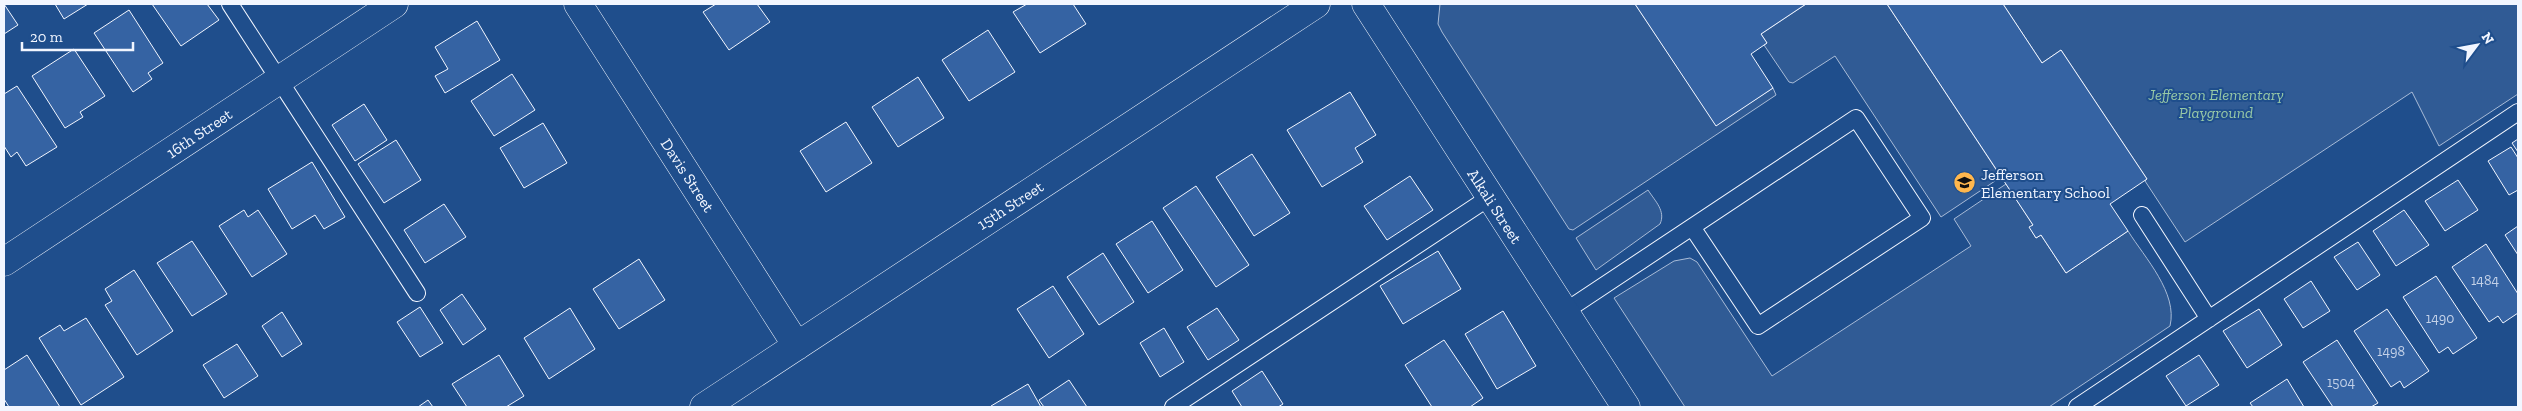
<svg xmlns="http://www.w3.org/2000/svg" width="2522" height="411" viewBox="0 0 2522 411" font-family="'Zilla Slab',serif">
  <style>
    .green { fill: #305b95; stroke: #a8bbd7 }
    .building { fill: #3563a3; stroke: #f2f6ff }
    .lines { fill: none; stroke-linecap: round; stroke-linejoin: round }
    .lane-casing { stroke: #f2f6ff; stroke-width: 18 }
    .street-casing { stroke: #f2f6ff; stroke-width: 29 }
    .lane { stroke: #1f4e8c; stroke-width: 16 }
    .street { stroke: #1f4e8c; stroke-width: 28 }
    .labels { text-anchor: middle; stroke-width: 4; stroke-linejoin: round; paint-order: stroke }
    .number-label { font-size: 14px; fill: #c3d1e8 }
    .park-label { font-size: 16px; font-style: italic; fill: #97c8a6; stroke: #1f4e8c }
    .street-label { font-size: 16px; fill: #f2f6ff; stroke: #1f4e8c }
    .poi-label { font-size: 16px; fill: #f2f6ff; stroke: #1f4e8c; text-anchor: start }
  </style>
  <rect width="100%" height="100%" fill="#1f4e8c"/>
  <!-- green -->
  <path class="green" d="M1440 4H1635L1716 125 1773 88 1776 95 1573 230 1569 229 1442 32 1438 24Z
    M1806 4H1887L2001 177 1941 217 1835 56 1793 83 1789 82 1764 45 1767 43 1761 34Z
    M2003 4H2518V94L2439 146 2412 92 2185 242 2145 181 2147 179 2061 50 2042 63Z
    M2006 184 2033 225 2030 228 2036 238 2041 235 2066 273 2128 231C2145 258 2178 293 2170 326L2049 407H1685L1614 298 1674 261 1690 258 1697 262 1772 376 1971 246 1954 219Z
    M1648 190C1655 201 1666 211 1660 224L1596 270 1576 238Z"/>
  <!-- building -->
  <path class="building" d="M4 4 18 25 4 34Z
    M55 4H88L64 19Z
    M152 4H207L219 20 181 46Z
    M716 4H757L770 22 729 50 703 12Z
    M1027 4H1073L1086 24 1040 53 1013 12Z
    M1635 4H1806L1761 34 1767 43 1751 54 1773 88 1716 126Z
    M1887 4H2003L2042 63 2061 50 2147 179 2110 204 2128 231 2066 273 2041 235 2036 238 2029 227 2033 225Z
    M129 10 163 63 148 73 152 79 133 92 94 33Z
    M477 21 500 60 445 93 435 76 448 69 435 47Z
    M988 30 1015 72 969 101 942 60Z
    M74 49 105 96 80 112 83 117 65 128 32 76Z
    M512 74 535 110 494 136 471 101Z
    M918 77 944 118 898 147 872 107Z
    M17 86 57 147 26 166 17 152 11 157 4 146V94Z
    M1350 92 1376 135 1355 148 1363 162 1322 187 1287 130Z
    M364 104 387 140 355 161 332 125Z
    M846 122 872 163 826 192 800 151Z
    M543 123 567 163 524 188 500 148Z
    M2518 139V152L2512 143Z
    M396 140 421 180 384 203 358 164Z
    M2511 147 2518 158V190L2509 195 2488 161Z
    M1252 154 1290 213 1254 236 1216 177Z
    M312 162 345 217 324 229 315 215 292 229 268 189Z
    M1410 176 1433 210 1387 240 1364 206Z
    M2458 180 2478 210 2445 231 2425 201Z
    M1196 186 1249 265 1216 287 1163 208Z
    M444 204 466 237 425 263 404 230Z
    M244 210 248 217 258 210 287 254 252 277 219 226Z
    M2404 210 2429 245 2396 266 2373 231Z
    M1152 221 1183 270 1148 293 1116 244Z
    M2518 226V255L2505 235Z
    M192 241 227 294 192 316 157 263Z
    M2358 242 2380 275 2357 290 2334 257Z
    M2486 244 2518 294V313L2503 323 2498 316 2489 322 2452 267Z
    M1438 251 1461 289 1403 324 1380 286Z
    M1103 253 1134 302 1099 325 1067 277Z
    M639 259 665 300 619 329 593 289Z
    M134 270 173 331 137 355 105 305 112 301 105 289Z
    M2436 276 2477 338 2453 354 2448 347 2439 353 2403 297Z
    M2311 281 2330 311 2303 328 2284 299Z
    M1053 286 1084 334 1049 358 1017 309Z
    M462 294 486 329 463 345 440 310Z
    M420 307 443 343 420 357 397 322Z
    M570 308 595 349 549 379 524 338Z
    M1217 308 1239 340 1208 360 1187 327Z
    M2259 309 2282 345 2247 368 2223 331Z
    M2387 309 2429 371 2404 388 2400 381 2391 387 2354 331Z
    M1503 311 1536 366 1497 389 1465 334Z
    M282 312 302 344 282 357 262 326Z
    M86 318 124 377 81 405 39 338 60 325 64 331Z
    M1164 328 1184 362 1160 377 1140 343Z
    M1444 340 1483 398 1470 407H1432L1405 365Z
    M2337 340 2378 403 2371 407H2333L2303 362Z
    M237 344 258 376 224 398 203 365Z
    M27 355 60 407H9L4 399V370Z
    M499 355 524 396 506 407H467L452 384Z
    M2199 355 2219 385 2186 406 2166 376Z
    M1262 371 1283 404 1278 407H1242L1232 391Z
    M2287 379 2304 407H2253L2250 403Z
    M1069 380 1087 407H1044L1039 400Z
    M1028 384 1041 407H992L991 406Z
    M428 400 433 407H418Z"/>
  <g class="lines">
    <defs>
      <path id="lane" d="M230 4 417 293
        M2142 215 2209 319
        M1564 312 1856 118 1922 218 1758 326 1692 227
        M1173 407 1490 197
        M2077 407 2518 112"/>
      <path id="street" d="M578 4 797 346
        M1366 4 1626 407
        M4 262 394 4
        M704 407 1316 4"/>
    </defs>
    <!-- lane casing -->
    <use href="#lane" class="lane-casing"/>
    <!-- street casing -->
    <use href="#street" class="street-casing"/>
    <!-- lane -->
    <use href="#lane" class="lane"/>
    <!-- street -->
    <use href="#street" class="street"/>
  </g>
  <!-- icons -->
  <defs>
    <symbol id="school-disc" viewBox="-11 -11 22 22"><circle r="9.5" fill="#ffb74d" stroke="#1f4e8c"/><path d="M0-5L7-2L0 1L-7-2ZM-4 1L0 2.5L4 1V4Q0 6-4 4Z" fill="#111"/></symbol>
  </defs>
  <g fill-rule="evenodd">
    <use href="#school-disc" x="1952" y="170" width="25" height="25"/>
  </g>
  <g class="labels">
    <!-- number labels -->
    <g class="number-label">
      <text x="2485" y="285">1484</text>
      <text x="2440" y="323">1490</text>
      <text x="2391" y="356">1498</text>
      <text x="2341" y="387">1504</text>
    </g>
    <!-- park labels -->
    <g class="park-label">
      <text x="2216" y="100">Jefferson Elementary<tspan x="2216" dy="18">Playground</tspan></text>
    </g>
    <!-- street labels -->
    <g class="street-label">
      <text transform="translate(199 133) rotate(-34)" y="6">16th Street</text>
      <text transform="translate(688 175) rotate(57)" y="6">Davis Street</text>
      <text transform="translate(1010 205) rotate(-33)" y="6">15th Street</text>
      <text transform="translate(1495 206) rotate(57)" y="6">Alkali Street</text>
    </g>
    <!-- poi labels -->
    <g class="poi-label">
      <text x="1981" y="180">Jefferson<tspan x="1981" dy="18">Elementary School</tspan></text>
    </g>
  </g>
  <!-- border -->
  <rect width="2522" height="411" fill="none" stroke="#f2f6ff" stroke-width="10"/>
  <!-- north arrow -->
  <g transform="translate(2477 45) rotate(58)" stroke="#1f4e8c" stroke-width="4" paint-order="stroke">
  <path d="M0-4L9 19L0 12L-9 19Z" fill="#f2f6ff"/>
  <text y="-8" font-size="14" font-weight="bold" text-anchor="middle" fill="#f2f6ff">N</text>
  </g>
  <!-- scale -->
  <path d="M22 42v8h111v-8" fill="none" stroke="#f2f6ff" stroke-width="2.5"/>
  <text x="30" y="42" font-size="15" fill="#f2f6ff" stroke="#1f4e8c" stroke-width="4" paint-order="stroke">20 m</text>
</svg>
